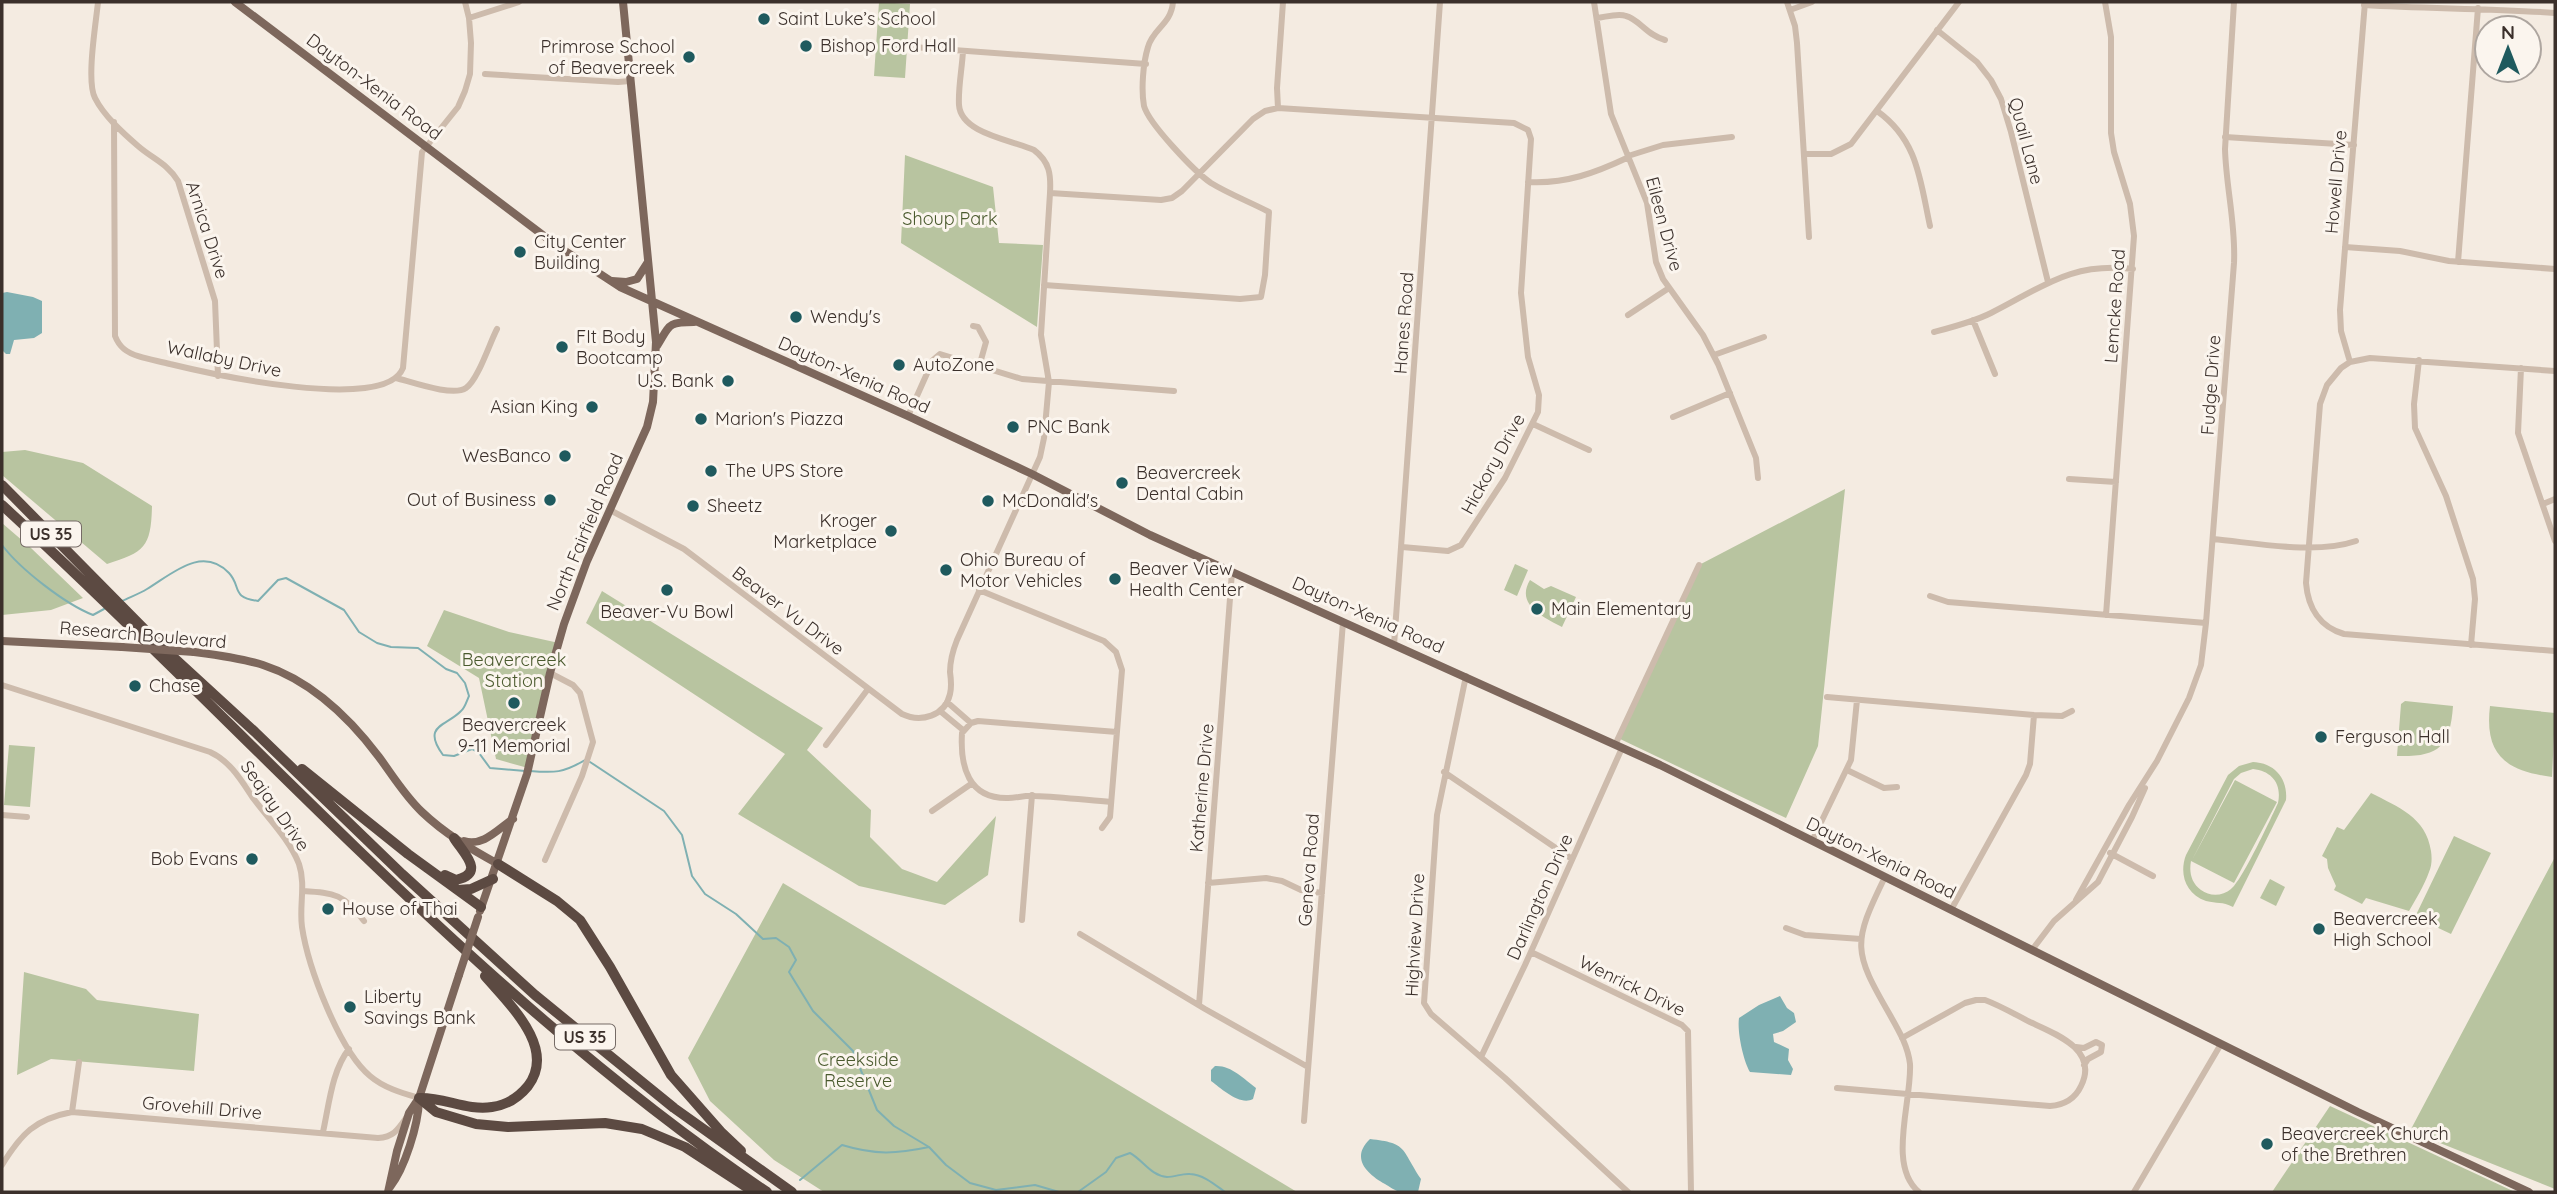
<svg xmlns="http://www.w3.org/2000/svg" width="2557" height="1194" viewBox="0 0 2557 1194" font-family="Quicksand,sans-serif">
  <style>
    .green { fill: #b8c4a0; fill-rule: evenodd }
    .water { fill: #7fb0b2 }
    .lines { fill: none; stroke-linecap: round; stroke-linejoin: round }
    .stream { stroke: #7fb0b2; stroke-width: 2 }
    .minor { stroke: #cdbbac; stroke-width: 6 }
    .major { stroke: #7d675c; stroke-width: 8 }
    .highway { stroke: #5c4a42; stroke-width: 10 }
    .major-bridge { stroke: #7d675c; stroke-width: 8 }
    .poi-dot { fill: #1f5a5e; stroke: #fbf5ee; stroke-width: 2.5 }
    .labels { text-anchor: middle; stroke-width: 6; stroke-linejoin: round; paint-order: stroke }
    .shield { fill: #fbf5ee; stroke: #756b66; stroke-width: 2 }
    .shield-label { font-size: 16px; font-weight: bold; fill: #3b302b }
    .poi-label { font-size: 18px; fill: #3b302b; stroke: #fbf5ee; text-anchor: start }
    .street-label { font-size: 18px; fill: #3b302b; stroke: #fbf5ee }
    .park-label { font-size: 18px; fill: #4a5a2e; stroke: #fbf5ee }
  </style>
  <rect width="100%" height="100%" fill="#f4ebe1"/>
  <!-- green -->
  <path class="green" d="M879 2 910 4 905 78 874 76Z
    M905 155 993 187 999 243 1043 245 1037 327 901 243Z
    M25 450 83 463 152 506C151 547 145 552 107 564L2 475V452Z
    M1845 489 1818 746 1786 818 1618 738 1699 565Z
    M2 523 31 548 83 598 51 610 2 615Z
    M1515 564 1528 570 1517 596 1504 590Z
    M1530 580 1544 589 1551 586 1576 597 1562 627C1544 617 1515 605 1530 580Z
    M602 591 823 728 807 750 871 810 870 837 902 869 937 882 996 816 988 875 945 905 859 886 738 814 785 754 586 623Z
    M444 610 509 632 559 643 528 768 496 759 479 678 427 646Z
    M2405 701 2453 706C2450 748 2438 757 2397 756L2401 704Z
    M2490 706 2555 713 2552 777C2507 771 2484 756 2490 706Z
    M9 745 35 747 30 807 4 805Z
    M2253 762C2275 763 2288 779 2286 800L2233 907C2222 901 2217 904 2206 901 2185 894 2179 873 2186 855L2228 775 2239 766ZM2253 769C2272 771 2282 784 2278 803 2271 818 2242 881 2231 889 2223 896 2210 897 2201 890 2191 883 2189 872 2191 861L2234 883 2277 802 2235 780 2192 860 2234 779 2241 773Z
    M2371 793C2398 807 2426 817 2431 851 2432 858 2432 865 2429 872 2424 886 2416 899 2409 911L2366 898 2362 904 2334 890 2336 886 2328 868 2327 859 2322 856 2337 827 2344 830Z
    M2454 836 2491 853 2451 934 2415 917Z
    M2555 857V1189L2410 1131Z
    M2270 879 2285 887 2276 906 2260 898Z
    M783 883 1297 1192H824L774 1160 710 1101 688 1058Z
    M24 972 86 989 97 1000 199 1014 194 1071 51 1059 17 1075Z
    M2330 1106 2515 1192H2272Z"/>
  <!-- water -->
  <path class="water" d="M7 292 33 297 42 301V333L34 338 14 340 10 354H6L2 350V293Z
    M1780 996 1787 1008 1794 1013 1796 1022 1783 1031 1773 1034 1774 1042 1789 1049 1788 1060 1793 1069 1791 1075 1750 1072C1743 1060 1737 1031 1739 1018L1759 1005Z
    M1215 1066C1231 1065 1244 1079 1256 1088L1253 1099C1240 1106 1222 1089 1211 1081V1070Z
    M1370 1139C1408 1143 1401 1149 1421 1179L1418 1192C1413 1192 1405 1193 1400 1192 1395 1191 1389 1186 1385 1184 1367 1174 1350 1158 1370 1139Z"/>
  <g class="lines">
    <!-- stream -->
    <path class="stream" d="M2 545C20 569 65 604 93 615L104 609
      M122 601C130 597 139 594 147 589 172 574 202 545 229 573 242 587 230 597 258 601L278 580 286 578 344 610 359 632 377 643 391 647 418 648 446 669 457 673 465 683 469 696C467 700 465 708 461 711 447 726 421 725 443 755L454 756 472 749 479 753 490 768 525 771
      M590 762 664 811 682 835 692 876 705 894 736 914 763 939 776 938 789 947 796 960 789 972 813 1011 853 1051 877 1110 894 1126 929 1147 946 1165 970 1183 996 1190 1035 1185 1059 1192
      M530 771C555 773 563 773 585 760
      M800 1180 842 1145C875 1155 896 1154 929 1147
      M1078 1192 1106 1172 1116 1158 1130 1153C1143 1160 1151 1176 1167 1177 1175 1177 1183 1173 1190 1174 1204 1175 1214 1184 1225 1192"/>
    <!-- minor -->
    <path class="minor" d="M98 2C96 23 86 81 95 98 104 116 123 133 138 146 153 159 168 164 178 181L215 301 218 376
      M1594 2 1611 114 1647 203 1656 262 1663 279 1703 335 1718 364 1756 458 1758 478
      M1787 2 1795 26 1797 43 1809 237
      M2105 2 2111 37V133L2114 152 2130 204 2134 236 2106 615
      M2364 5C2428 9 2492 8 2555 13
      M1790 10 1812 2
      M469 18 519 2
      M1597 18C1606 17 1618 13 1626 16 1639 19 1646 35 1665 40
      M1937 30 1977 62 1991 80 2001 99 2011 132 2048 282
      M913 47 1146 64
      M485 74 618 82 630 81
      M1278 108 1277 88 1283 2
      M1877 111C1918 140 1920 180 1930 226
      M114 122 115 336C117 341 119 345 124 349 135 358 156 360 170 364 207 373 386 414 403 368L422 152 458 107 465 91 470 74 471 43 469 18 465 2
      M2225 137 2354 145
      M1804 154H1831L1851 144 1959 2
      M1628 156 1663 145 1732 137
      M1528 182C1566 184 1595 173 1629 157
      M1050 193 1161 200 1172 198 1182 191 1253 119 1265 111 1278 108 1514 123 1528 130 1531 139 1521 293 1528 357 1539 395 1538 412 1505 478 1461 545 1448 551 1402 547
      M2345 247 2400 251 2449 261 2555 269
      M2458 262 2478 8
      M1044 285 1240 299 1261 297 1265 275 1269 212C1250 202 1229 194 1211 183 1195 172 1149 124 1144 106 1141 90 1143 63 1148 47 1153 28 1171 25 1173 2
      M1628 315 1669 288
      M1973 320 1995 374
      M973 326 978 327 986 342 979 367
      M1934 332C1953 327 1973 322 1991 313 2043 287 2070 262 2133 269
      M1714 355 1764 337
      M2419 360 2414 404 2415 428 2446 496 2473 579 2475 599 2471 645
      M2350 362 2341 331 2340 310 2365 2
      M2521 368 2518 433 2555 541
      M2555 371 2370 358 2350 362 2341 368 2327 385 2320 404 2306 583C2308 608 2320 627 2344 634L2555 651
      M396 378C412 382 453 397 466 388 478 380 490 342 497 329
      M908 416 933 360 940 354 1022 379 1174 391
      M1673 417 1730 393
      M1533 424 1589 450
      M2069 479 2116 482
      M2543 504 2555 499
      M610 510 684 549 902 714C921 723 945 716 950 694 952 686 951 679 950 672 950 661 953 650 957 640L1040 457 1044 438 1049 382 1041 335 1050 193C1051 175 1050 162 1034 150 1013 140 961 134 959 105 958 88 962 69 963 51
      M2213 539C2256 543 2315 555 2356 541
      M979 590 1104 641 1116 652 1122 670 1110 817 1102 828
      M1930 596 1948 602 2206 623
      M1394 645 1440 2
      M1466 676 1437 815 1424 1003 1431 1014 1505 1078 1628 1192
      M2 685 210 752C230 761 241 780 253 798 268 818 290 840 299 864 306 885 299 906 302 927 308 967 339 1050 370 1076 384 1088 402 1093 419 1098
      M1827 697 2034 715 2062 716 2072 711
      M947 702 971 723 978 721 1117 732
      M940 711 963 730
      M971 723 962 733C960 766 968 799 1008 798 1017 798 1025 795 1035 796 1060 797 1086 800 1111 802
      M826 745 868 689
      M1615 745 1699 565
      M1847 770 1884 788 1897 787
      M1444 772 1572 859
      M932 811 971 784
      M2 815 27 817
      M1812 841 1851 760 1857 700
      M2110 853 2153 876
      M545 860 582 776 593 742 580 693 573 685 550 673
      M1885 877C1852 944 1853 951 1890 1015 1899 1031 1908 1046 1910 1064 1912 1101 1887 1166 1919 1192
      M1208 883 1266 878 1282 881 1301 890 1322 893
      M303 891C335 893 344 894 364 921
      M2076 900 2129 805 2157 761 2189 698 2201 665 2206 623 2234 263C2236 225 2226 187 2225 149L2234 2
      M1951 910 2026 775 2030 764 2034 715
      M1022 920 1032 795
      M1786 928 1805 935 1861 939
      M1080 934 1205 1009 1308 1067
      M2032 950 2054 921 2098 882 2132 817 2145 788
      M1531 952 1682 1025 1688 1031 1691 1192
      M1199 1005 1232 572
      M2076 1047 2084 1048 2096 1042 2102 1045 2101 1052 2088 1059 2084 1065
      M1481 1057 1525 965 1622 748
      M1837 1088 2050 1106C2063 1105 2075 1099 2081 1086 2099 1050 2056 1034 2030 1022 2016 1015 2001 1006 1985 1000H1976L1965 1003 1902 1038
      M72 1112 79 1062
      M1304 1121 1343 622
      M323 1132C329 1105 332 1070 349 1049
      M2 1165C21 1134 35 1119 72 1112L378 1138C393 1137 397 1131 406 1118
      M2134 1192 2221 1044"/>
    <!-- major -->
    <path class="major" d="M235 2 556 245 620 287 908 416 1032 474 1150 535 1660 765 2358 1112 2529 1192
      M612 281 626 282 637 279 648 262
      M657 346C670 325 667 322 694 322
      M2 641 122 647
      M194 652C217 655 241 658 263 665 312 681 349 717 379 757 393 776 405 796 422 812 445 834 471 849 498 864
      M464 841C483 847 498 829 513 819
      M480 911 527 774 550 673 564 624 587 561 647 427 653 402 656 342 623 2
      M390 1187C405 1168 418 1125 419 1101
      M388 1192 397 1151 409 1113 419 1098 459 975"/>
    <!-- highway -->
    <path class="highway" d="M2 485 160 645 255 732 402 874 535 995 674 1108 792 1192
      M2 505C255 737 481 999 767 1192
      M302 769 408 854 481 907
      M498 864 557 901 580 920 610 967 671 1075 722 1133 741 1151
      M445 875 456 880C486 873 464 854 454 838
      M458 890 471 889 493 879
      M419 1098 436 1112 476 1124 508 1127 605 1123 642 1129 685 1147 754 1192
      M419 1098C444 1097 467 1111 492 1107 507 1105 519 1097 528 1086 557 1048 509 1004 485 976"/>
    <!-- major-bridge -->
    <path class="major-bridge" d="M122 647 194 652
      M459 975 478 917"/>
  </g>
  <!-- markers -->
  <g class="poi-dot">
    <circle cx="764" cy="19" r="7"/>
    <circle cx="806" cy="46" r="7"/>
    <circle cx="689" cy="57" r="7"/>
    <circle cx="520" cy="252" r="7"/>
    <circle cx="796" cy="317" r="7"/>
    <circle cx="562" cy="347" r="7"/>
    <circle cx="899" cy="365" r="7"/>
    <circle cx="728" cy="381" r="7"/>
    <circle cx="592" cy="407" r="7"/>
    <circle cx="701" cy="419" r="7"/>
    <circle cx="1013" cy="427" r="7"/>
    <circle cx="565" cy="456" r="7"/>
    <circle cx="711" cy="471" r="7"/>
    <circle cx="1122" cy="483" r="7"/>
    <circle cx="550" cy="500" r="7"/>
    <circle cx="988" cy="501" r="7"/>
    <circle cx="693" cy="506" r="7"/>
    <circle cx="891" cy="531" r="7"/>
    <circle cx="946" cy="570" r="7"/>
    <circle cx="1115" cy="579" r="7"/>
    <circle cx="667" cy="590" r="7"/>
    <circle cx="1537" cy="609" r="7"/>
    <circle cx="135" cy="686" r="7"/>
    <circle cx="514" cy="703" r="7"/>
    <circle cx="2321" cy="737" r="7"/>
    <circle cx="252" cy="859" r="7"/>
    <circle cx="328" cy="909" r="7"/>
    <circle cx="2319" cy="929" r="7"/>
    <circle cx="350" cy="1007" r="7"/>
    <circle cx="2267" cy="1144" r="7"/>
  </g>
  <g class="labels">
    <!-- shield labels -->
    <g class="shield">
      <rect x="21" y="521.5" width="60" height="25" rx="5"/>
      <rect x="555" y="1024.5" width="60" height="25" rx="5"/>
    </g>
    <g class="shield-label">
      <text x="51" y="540">US 35</text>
      <text x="585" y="1043">US 35</text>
    </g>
    <!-- poi labels -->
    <g class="poi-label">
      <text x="778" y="25">Saint Luke’s School</text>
      <text x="820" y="52">Bishop Ford Hall</text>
      <text x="675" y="53" text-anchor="end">Primrose School<tspan x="675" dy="21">of Beavercreek</tspan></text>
      <text x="534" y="248">City Center<tspan x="534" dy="21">Building</tspan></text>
      <text x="810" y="323">Wendy's</text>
      <text x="576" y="343">FIt Body<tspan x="576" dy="21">Bootcamp</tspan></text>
      <text x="913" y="371">AutoZone</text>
      <text x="714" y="387" text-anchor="end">U.S. Bank</text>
      <text x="578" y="413" text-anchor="end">Asian King</text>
      <text x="715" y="425">Marion's Piazza</text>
      <text x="1027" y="433">PNC Bank</text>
      <text x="551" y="462" text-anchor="end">WesBanco</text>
      <text x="725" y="477">The UPS Store</text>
      <text x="1136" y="479">Beavercreek<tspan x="1136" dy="21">Dental Cabin</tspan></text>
      <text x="536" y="506" text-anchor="end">Out of Business</text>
      <text x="1002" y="507">McDonald's</text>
      <text x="707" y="512">Sheetz</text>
      <text x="877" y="527" text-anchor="end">Kroger<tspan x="877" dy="21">Marketplace</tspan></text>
      <text x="960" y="566">Ohio Bureau of<tspan x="960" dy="21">Motor Vehicles</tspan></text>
      <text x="1129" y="575">Beaver View<tspan x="1129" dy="21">Health Center</tspan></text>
      <text x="1551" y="615">Main Elementary</text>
      <text x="667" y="618" text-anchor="middle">Beaver-Vu Bowl</text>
      <text x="149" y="692">Chase</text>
      <text x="514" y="731" text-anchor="middle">Beavercreek<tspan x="514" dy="21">9-11 Memorial</tspan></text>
      <text x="2335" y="743">Ferguson Hall</text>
      <text x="238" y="865" text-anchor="end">Bob Evans</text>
      <text x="342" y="915">House of Thai</text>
      <text x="2333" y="925">Beavercreek<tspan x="2333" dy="21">High School</tspan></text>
      <text x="364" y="1003">Liberty<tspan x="364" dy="21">Savings Bank</tspan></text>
      <text x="2281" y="1140">Beavercreek Church<tspan x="2281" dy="21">of the Brethren</tspan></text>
    </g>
    <!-- street labels -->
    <g class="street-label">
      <text transform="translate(374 87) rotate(37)" y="6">Dayton-Xenia Road</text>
      <text transform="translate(2026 141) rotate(75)" y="6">Quail Lane</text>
      <text transform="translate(2336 182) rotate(-85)" y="6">Howell Drive</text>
      <text transform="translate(1664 224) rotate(75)" y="6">Eileen Drive</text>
      <text transform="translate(207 230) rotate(72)" y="6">Arnica Drive</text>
      <text transform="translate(2115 306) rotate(-86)" y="6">Lemcke Road</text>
      <text transform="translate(1404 323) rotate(-86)" y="6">Hanes Road</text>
      <text transform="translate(224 359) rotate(12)" y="6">Wallaby Drive</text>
      <text transform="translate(854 375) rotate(24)" y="6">Dayton-Xenia Road</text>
      <text transform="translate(2211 385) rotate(-86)" y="6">Fudge Drive</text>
      <text transform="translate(1493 464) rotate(-61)" y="6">Hickory Drive</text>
      <text transform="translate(585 532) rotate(-67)" y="6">North Fairfield Road</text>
      <text transform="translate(788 611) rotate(37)" y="6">Beaver Vu Drive</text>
      <text transform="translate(1368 615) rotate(24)" y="6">Dayton-Xenia Road</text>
      <text transform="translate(143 635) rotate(5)" y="6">Research Boulevard</text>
      <text transform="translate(1202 788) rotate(-85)" y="6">Katherine Drive</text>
      <text transform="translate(275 806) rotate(55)" y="6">Seajay Drive</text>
      <text transform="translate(1881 858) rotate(26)" y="6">Dayton-Xenia Road</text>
      <text transform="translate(1309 870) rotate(-86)" y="6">Geneva Road</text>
      <text transform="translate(1540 897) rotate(-66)" y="6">Darlington Drive</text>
      <text transform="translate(1415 935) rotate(-87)" y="6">Highview Drive</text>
      <text transform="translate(1632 986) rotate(26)" y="6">Wenrick Drive</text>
      <text transform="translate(202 1108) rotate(5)" y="6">Grovehill Drive</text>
    </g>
    <!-- park labels -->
    <g class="park-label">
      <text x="950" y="225">Shoup Park</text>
      <text x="514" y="666">Beavercreek<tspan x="514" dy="21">Station</tspan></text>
      <text x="858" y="1066">Creekside<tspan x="858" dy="21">Reserve</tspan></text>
    </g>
  </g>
  <!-- border -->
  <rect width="2557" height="1194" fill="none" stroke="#3b302b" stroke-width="7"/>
  <!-- north arrow -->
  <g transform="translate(2508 49)"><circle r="33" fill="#fbf5ee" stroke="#aea6a0" stroke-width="2"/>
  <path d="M0-5L12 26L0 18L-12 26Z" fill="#1f5a5e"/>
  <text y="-10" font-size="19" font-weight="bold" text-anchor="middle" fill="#3b302b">N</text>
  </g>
</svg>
